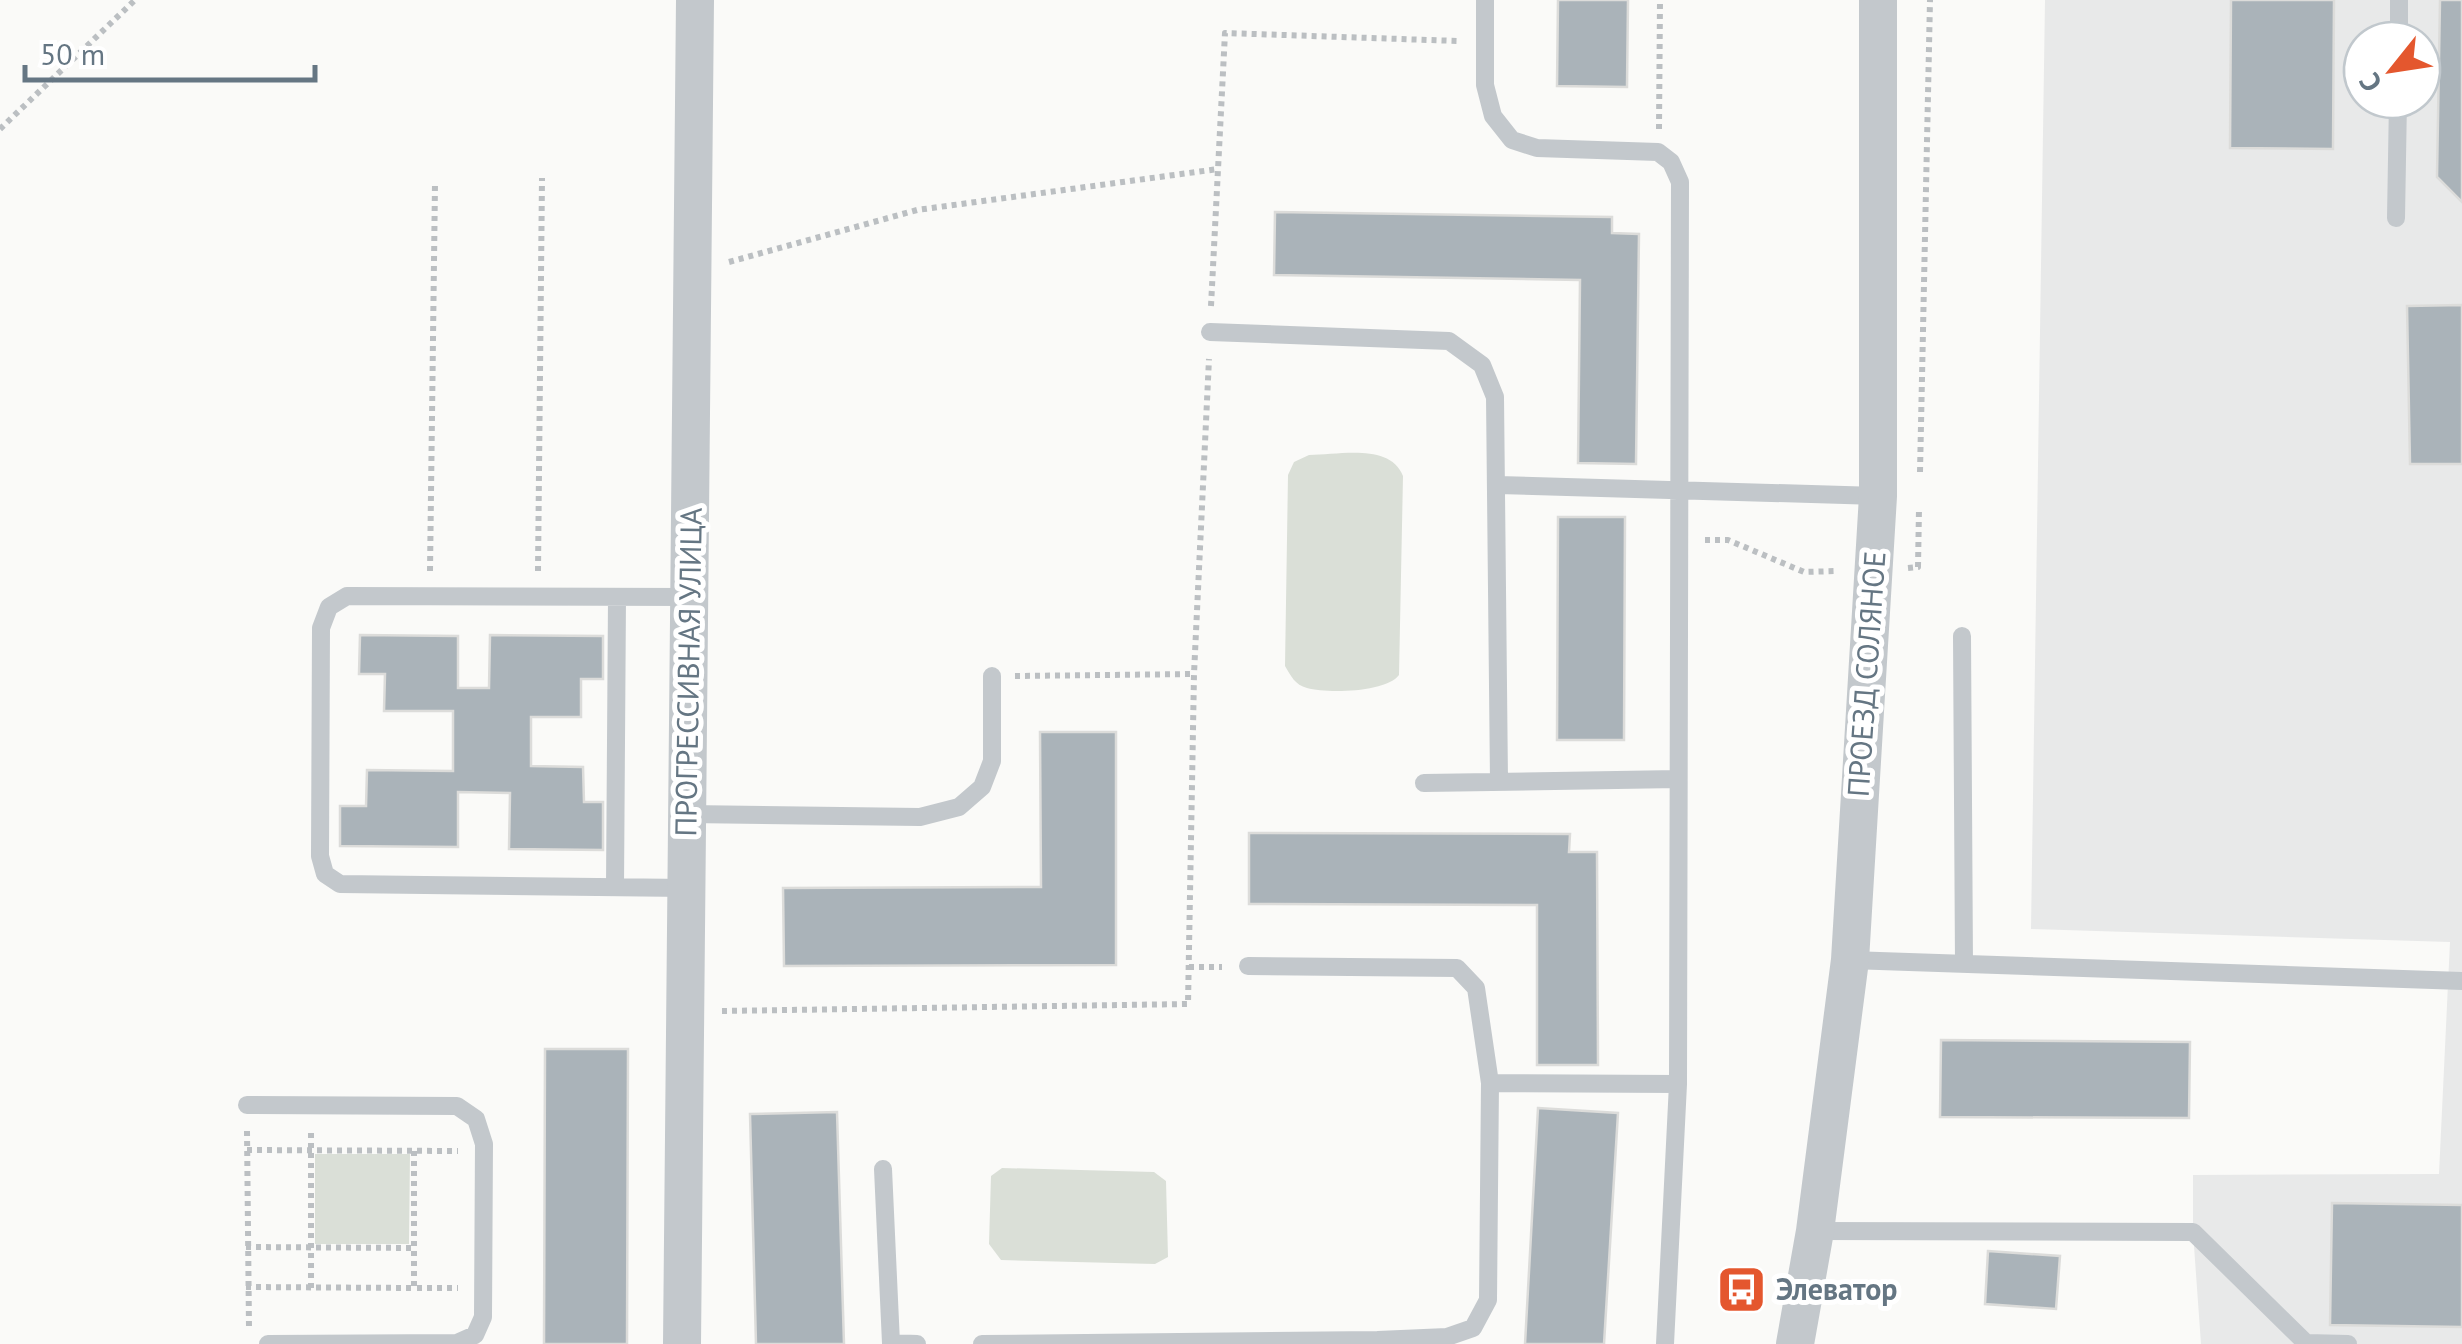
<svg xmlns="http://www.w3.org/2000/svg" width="2462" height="1344" viewBox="0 0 2462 1344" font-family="'PT Sans',sans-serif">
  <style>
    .built { fill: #e8e9e9; fill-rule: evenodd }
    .green { fill: #dadfd7 }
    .building { fill: #aab3b9; stroke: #dcdcda; stroke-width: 2.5 }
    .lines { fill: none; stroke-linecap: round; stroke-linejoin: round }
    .path { stroke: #bbbfc2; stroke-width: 6; stroke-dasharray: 5 5; stroke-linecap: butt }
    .service { stroke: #c3c8cc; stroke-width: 18 }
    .minor { stroke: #c3c8cc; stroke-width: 38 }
    .labels { text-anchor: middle; stroke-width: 10; stroke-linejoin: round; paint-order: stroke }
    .street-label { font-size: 30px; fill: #657683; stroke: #fff }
    .poi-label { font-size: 30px; font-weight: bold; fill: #657683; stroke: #fff; text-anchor: start }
  </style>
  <rect width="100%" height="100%" fill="#fafaf8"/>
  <!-- built -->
  <path class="built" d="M2045 0H2462V1344H2201L2193 1232V1175L2439 1174 2450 942 2031 929ZM2362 40H2422V100H2362Z"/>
  <!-- green -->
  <path class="green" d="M1309 455C1340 455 1390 443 1403 476L1399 675C1387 692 1328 694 1307 688 1295 685 1291 676 1285 666L1288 475 1294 462Z
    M315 1154H410L409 1244H315Z
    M1002 1168 1154 1172 1166 1181 1168 1257 1155 1264 1001 1260 989 1244 991 1176Z"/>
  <!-- building -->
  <path class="building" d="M1558 0H1628L1627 87 1557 86Z
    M2231 0H2334L2333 149 2230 148Z
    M2440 0H2462V202L2437 177Z
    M1275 212 1612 217V233L1639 234 1636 464 1578 463 1580 280 1274 275Z
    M2462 305V464H2410L2407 306Z
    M1558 517H1625L1624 740H1557Z
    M360 635 458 636V688H489L490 635 603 636V679H581V717H531V766L583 767 584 802H603V850L509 849 510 793 458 792V847L340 846V806H366L367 770 453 771V711H384L385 674H359Z
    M1040 732H1116V965L784 966 783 888 1041 887Z
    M1249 833 1570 834 1569 852H1597L1598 1065H1537V905L1249 904Z
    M1941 1040 2190 1042 2189 1118 1940 1117Z
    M545 1049H628L627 1344H544Z
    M1538 1108 1618 1113 1604 1344H1525Z
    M837 1112 844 1344H756L750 1114Z
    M2332 1203 2462 1205V1327L2330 1325Z
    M1988 1251 2060 1256 2056 1309 1985 1304Z"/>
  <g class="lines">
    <!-- path -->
    <path class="path" d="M0 129 135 0
      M1659 129 1660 0
      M729 262 917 210 1218 169
      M1211 306 1225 33 1459 41
      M1920 472 1930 0
      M1705 540H1728L1804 572 1836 571
      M1908 568 1918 567 1919 509
      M430 571 435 184
      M538 571 542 178
      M1015 676 1194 674
      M1189 967H1222
      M722 1011 1188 1004 1194 674 1209 359
      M247 1131 249 1328
      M247 1150 458 1151
      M414 1151V1288H458
      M246 1247 413 1248
      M246 1287 414 1288
      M311 1288V1129"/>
    <!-- service -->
    <path class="service" d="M1485 0V85L1493 116 1512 140 1537 148 1658 152 1671 162 1680 182 1678 1084 1665 1344
      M2399 40V0
      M2396 218 2398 100
      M1210 332 1449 341 1482 365 1495 397 1499 781
      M1498 485 1878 496
      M1962 636 1964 964
      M1424 783 1678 779
      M688 814 920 817 959 807 982 787 992 761V676
      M615 887 617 598
      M687 888 340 884 325 874 320 856 321 628 329 607 347 596 690 597
      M1850 960 2462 981
      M1248 966 1457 968 1476 988 1490 1083 1488 1300 1473 1328 1447 1337 1378 1340
      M1490 1083 1678 1084
      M247 1105 457 1106 476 1119 484 1144 483 1317 475 1335 457 1343 268 1344
      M883 1169 891 1343 917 1344
      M1815 1231 2193 1232 2306 1343 2348 1344
      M982 1344 1378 1340V1344"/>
    <!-- minor -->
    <path class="minor" d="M682 1344 695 0
      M1795 1344 1815 1231 1850 960 1878 496V0"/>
  </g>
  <!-- icons -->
  <defs>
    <symbol id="bus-square" viewBox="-11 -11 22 22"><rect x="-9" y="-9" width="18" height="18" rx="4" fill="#e4572e" stroke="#fff"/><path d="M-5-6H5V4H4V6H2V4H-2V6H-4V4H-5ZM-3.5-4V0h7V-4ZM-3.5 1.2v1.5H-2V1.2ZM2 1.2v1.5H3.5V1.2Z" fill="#fff"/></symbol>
  </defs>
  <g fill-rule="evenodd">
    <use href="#bus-square" x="1714" y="1262" width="55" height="55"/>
  </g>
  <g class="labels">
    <!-- street labels -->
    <g class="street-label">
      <text transform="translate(689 672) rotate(-89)" y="10">ПРОГРЕССИВНАЯ УЛИЦА</text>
      <text transform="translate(1867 674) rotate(-86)" y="10">ПРОЕЗД СОЛЯНОЕ</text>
    </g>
    <!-- poi labels -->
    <g class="poi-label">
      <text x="1776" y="1300">Элеватор</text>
    </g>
  </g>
  <!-- north arrow -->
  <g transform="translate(2392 70) rotate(240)"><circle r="48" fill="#ffffff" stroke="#c1c8cd" stroke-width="2.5"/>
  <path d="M0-8L18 38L0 25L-18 38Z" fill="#e4572e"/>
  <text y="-15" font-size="28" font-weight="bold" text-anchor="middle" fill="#657683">С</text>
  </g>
  <!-- scale -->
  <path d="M25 65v15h290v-15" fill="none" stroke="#657683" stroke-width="5"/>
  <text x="40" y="65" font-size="30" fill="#657683" stroke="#ffffff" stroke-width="8" paint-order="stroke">50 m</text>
</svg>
